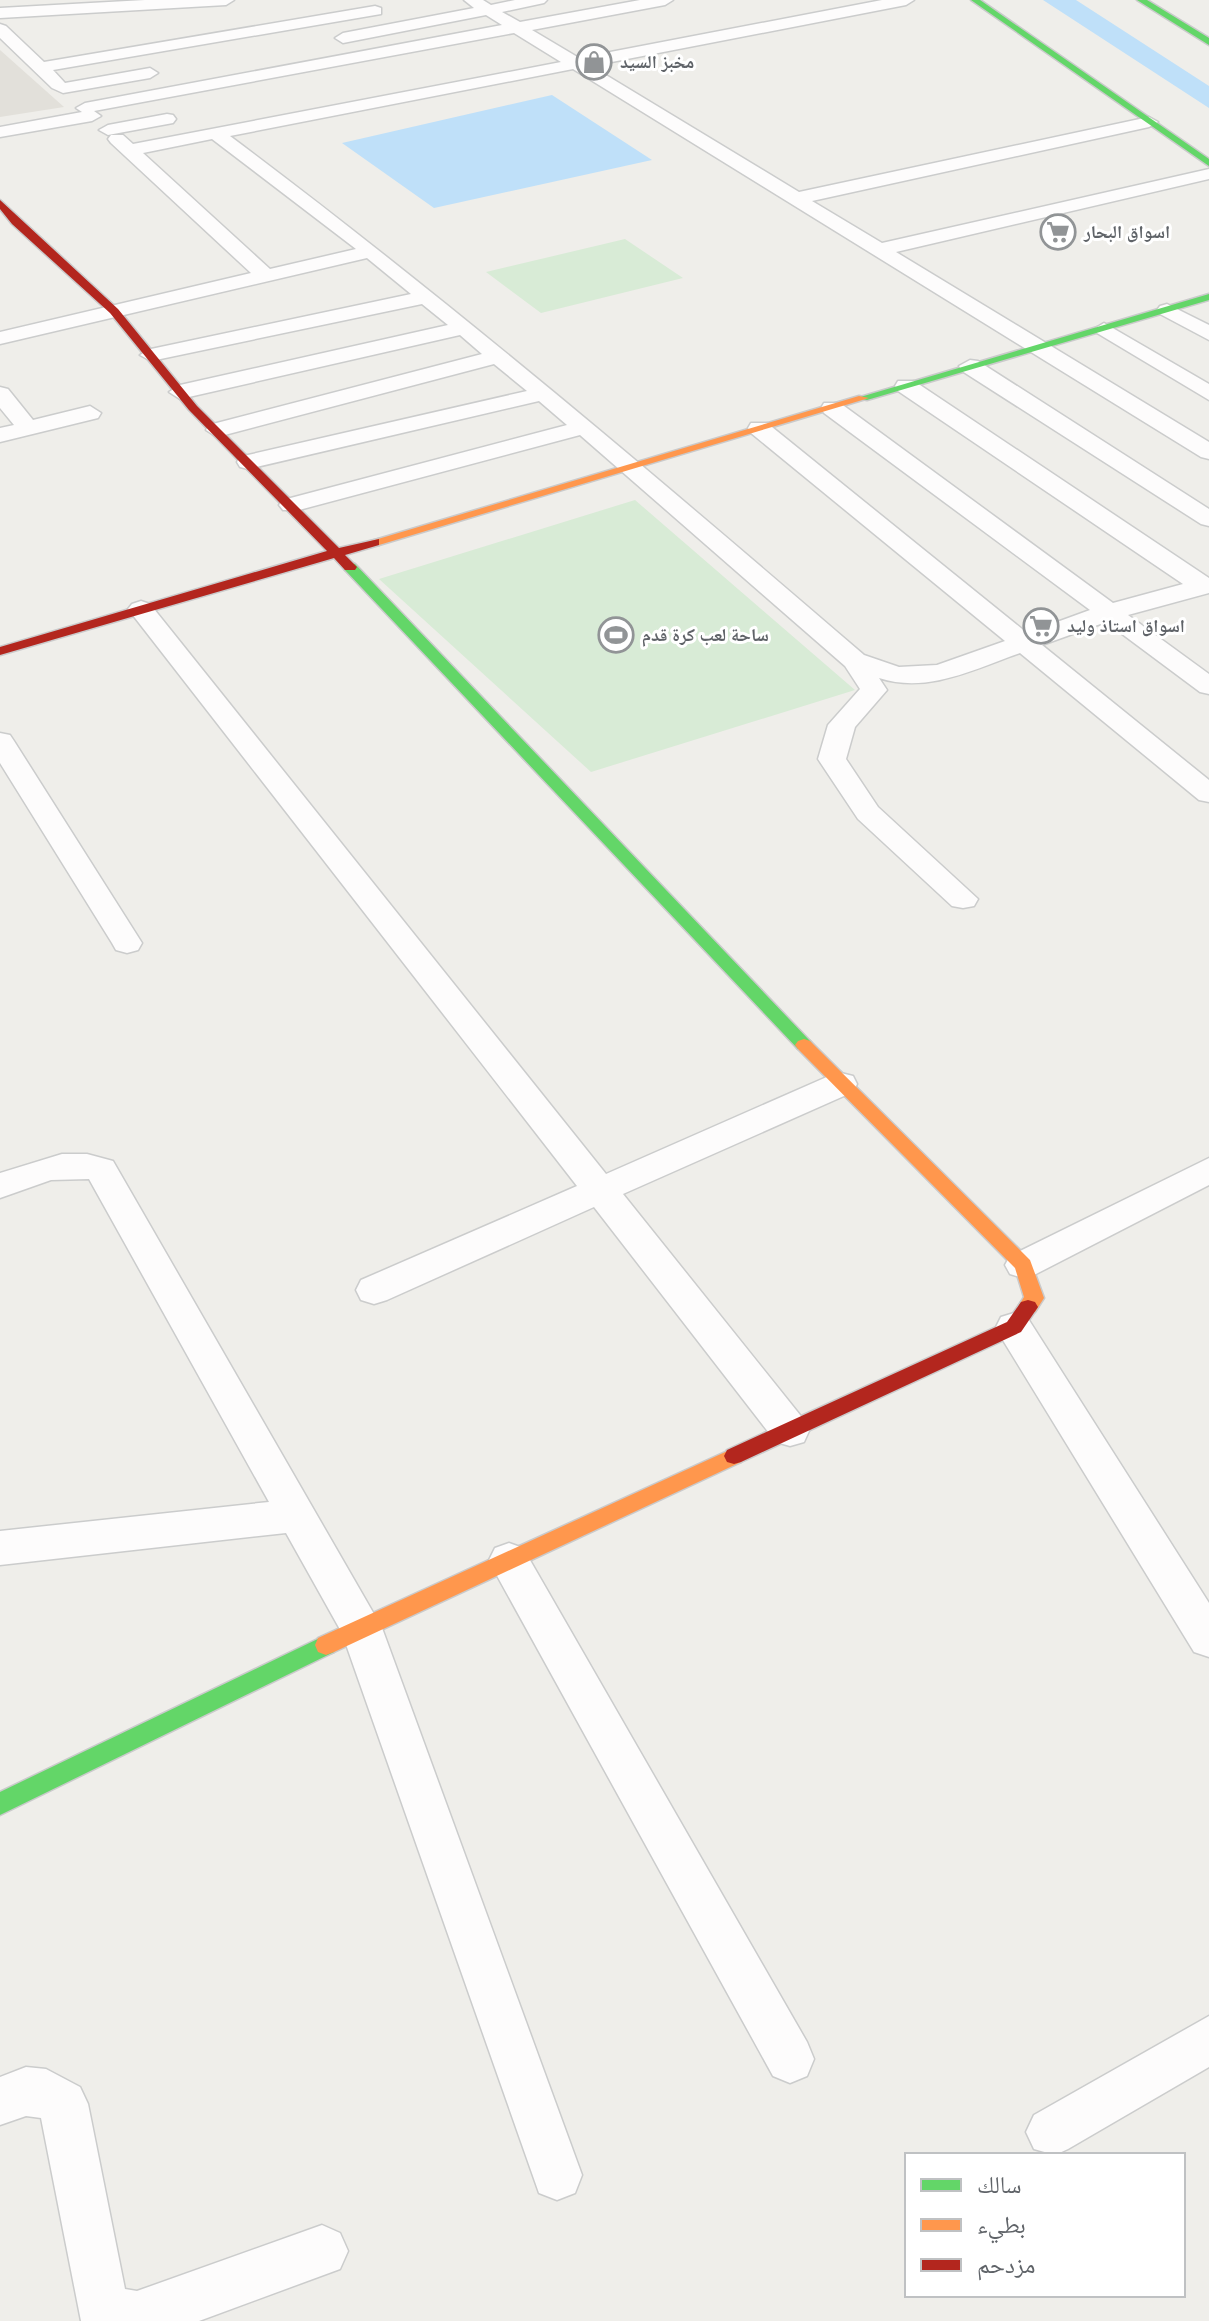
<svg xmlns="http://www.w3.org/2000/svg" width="1209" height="2321" viewBox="0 0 1209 2321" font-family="'Varela Round','Noto Naskh Arabic',sans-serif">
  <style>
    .education { fill: #e2e0da }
    .green { fill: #d8ebd6 }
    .water { fill: #bfe0f9 }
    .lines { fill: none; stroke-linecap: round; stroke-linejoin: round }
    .street-casing { stroke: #cbcccc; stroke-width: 3 }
    .fast-casing { stroke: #cacacb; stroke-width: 3 }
    .slow-casing { stroke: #cacacb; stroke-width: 3 }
    .jam-casing { stroke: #cacacb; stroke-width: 3 }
    .street { fill: #fdfcfc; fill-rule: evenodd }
    .fast { fill: #63d668; fill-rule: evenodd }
    .slow { fill: #ff974d; fill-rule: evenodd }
    .jam { fill: #b3261e; fill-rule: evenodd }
    .labels { text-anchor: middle; stroke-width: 6; stroke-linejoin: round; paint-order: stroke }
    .far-poi-label { font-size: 18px; font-weight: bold; fill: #5f6368; stroke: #fff; text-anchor: start }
  </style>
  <rect width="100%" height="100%" fill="#efeeea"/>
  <!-- education -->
  <path class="education" d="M0 50 64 107 0 117Z"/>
  <!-- green -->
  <path class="green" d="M625 239 683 278 541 313 486 272Z
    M635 500 855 690 591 772 379 579Z"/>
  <!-- water -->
  <path class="water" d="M1043 0H1076L1209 86V108Z
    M552 95 652 160 434 208 342 143Z"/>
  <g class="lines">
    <defs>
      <path id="street" d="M145 0H234L226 5 0 18V8Z
        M464 0H483L491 5 515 0H547L544 3 502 12 520 22 640 0H673L665 5 532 30 579 58 882 0H914L906 5 591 66 799 192 1149 117 1158 122 1149 127 812 201 882 243 1209 169V179L896 252 1209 442V459L1201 457 573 69 230 136C449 300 657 477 864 655L899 667 937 665 1005 641 751 433 748 428 751 423H767L1027 633 1090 610 824 413 821 408 824 403H840L1113 603 1183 584 898 391 895 386 898 381H914L1209 578V593L1128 615 1209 674V694L1200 692 1106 622 1042 645 1209 780V802L1199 800 1020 653C975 669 927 694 879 678L887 690 855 727 846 759 878 807 978 899 974 906 963 908 952 906 858 819 818 759 828 725 860 689 845 666 580 435 299 510H283L279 505 283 500 567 425 539 401 248 469 240 467 237 462 240 457 248 455 527 391 494 364 217 437 206 430 209 425 482 354 460 335 180 399 169 392 180 385 448 325 422 304 151 361 140 355 151 349 411 294 367 258 0 344V332L251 273 111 143 108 139 111 135H123L133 144 561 62 514 33 94 111 101 116 92 121 0 137V127L82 112 76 108 85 103 502 25 486 15 343 43 335 38 343 33 474 8ZM212 139 356 249 270 269 143 153Z
        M375 6 381 8V14L53 70 65 83 150 68 158 73 150 78 63 93 52 88 0 38V24L6 26 44 62Z
        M167 114 173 115 176 119 173 123 108 135 99 130 108 125Z
        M1167 304 1209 325V340L1160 314 1157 310 1160 306Z
        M1104 323 1209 384V400L1097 333 1094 329Z
        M970 360 978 361 1209 509V526L1201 524 962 371 959 366Z
        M0 387 8 389 33 420 90 406 101 413 98 418 0 442V428L14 425 0 408Z
        M141 601 150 604 606 1174 829 1076 841 1073 853 1076 857 1084 853 1092 623 1194 804 1420 809 1431 804 1442 790 1446 776 1442 594 1207 387 1300 374 1304 361 1300 356 1290 361 1280 577 1186 132 614 128 609 132 604Z
        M0 733 10 735 14 741 142 943 138 950 127 953 116 950 112 943 0 763Z
        M62 1154H87L113 1161 382 1628 582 2175 575 2193 557 2200 539 2193 342 1633 286 1533 0 1565V1531L269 1502 89 1179 51 1180 0 1198V1173Z
        M1209 1158V1185L1036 1274 1023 1278 1010 1274 1005 1265 1010 1256Z
        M1014 1313 1027 1317 1209 1603V1657L1194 1652 1001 1337 996 1327 1001 1317Z
        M509 1543 523 1548 807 2042 814 2059 807 2076 790 2083 773 2076 495 1572 489 1560 495 1548Z
        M1209 2016V2067L1068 2149 1055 2155 1034 2149 1026 2132 1034 2115Z
        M26 2067 46 2069 80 2087 88 2104 125 2289 137 2291 322 2225 340 2233 348 2251 340 2269 199 2321H81L41 2118 26 2116 0 2125V2077Z"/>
      <path id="fast" d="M971 0H980L1209 159V166Z
        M1137 0H1147L1209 38V45Z
        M1209 294V300L867 400 857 398Z
        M350 563 355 564 810 1041 813 1045 810 1049H798L345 570 343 567Z
        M326 1635 334 1638 337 1645 334 1652 0 1815V1792Z"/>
      <path id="slow" d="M859 396 869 398 379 545 368 542Z
        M804 1039 810 1041 1030 1260 1044 1298 1035 1312H1021L1018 1307 1024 1297 1015 1268 798 1049 795 1045 798 1041Z
        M734 1448 741 1450 744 1456 741 1462 334 1652 326 1655 318 1652 315 1645 318 1638Z"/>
      <path id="jam" d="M0 200 118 309 197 406 339 548 379 539V545L345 555 357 567 355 570H345L334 558 0 655V647L327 551 189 410 110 313 12 224 0 209Z
        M1028 1300 1035 1302 1038 1307 1021 1332 741 1462 734 1464 727 1462 724 1456 727 1450 1007 1322 1021 1302Z"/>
    </defs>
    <!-- street casing -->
    <use href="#street" class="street-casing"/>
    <!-- fast casing -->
    <use href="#fast" class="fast-casing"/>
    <!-- slow casing -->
    <use href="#slow" class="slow-casing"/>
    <!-- jam casing -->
    <use href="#jam" class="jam-casing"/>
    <!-- street -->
    <use href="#street" class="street"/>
    <!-- fast -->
    <use href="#fast" class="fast"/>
    <!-- slow -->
    <use href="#slow" class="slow"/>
    <!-- jam -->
    <use href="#jam" class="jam"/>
  </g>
  <!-- icons -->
  <defs>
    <symbol id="shop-ring" viewBox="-11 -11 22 22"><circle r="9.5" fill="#fff" stroke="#919496" stroke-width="1.5"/><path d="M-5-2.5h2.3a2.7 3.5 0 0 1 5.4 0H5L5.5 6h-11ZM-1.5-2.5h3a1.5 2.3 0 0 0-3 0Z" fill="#919496"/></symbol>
    <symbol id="supermarket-ring" viewBox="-11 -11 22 22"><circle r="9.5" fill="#fff" stroke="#919496" stroke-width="1.5"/><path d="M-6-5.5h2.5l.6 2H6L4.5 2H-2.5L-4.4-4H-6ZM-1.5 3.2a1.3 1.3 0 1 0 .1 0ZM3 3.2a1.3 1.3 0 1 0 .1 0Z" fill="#919496"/></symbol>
    <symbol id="stadium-ring" viewBox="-11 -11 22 22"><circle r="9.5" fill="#fff" stroke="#919496" stroke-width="1.5"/><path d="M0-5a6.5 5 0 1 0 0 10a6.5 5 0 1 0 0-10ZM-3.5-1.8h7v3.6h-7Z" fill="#919496"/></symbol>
  </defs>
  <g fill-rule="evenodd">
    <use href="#shop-ring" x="574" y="42" width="40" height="40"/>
    <use href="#supermarket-ring" x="1038" y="212" width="40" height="40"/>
    <use href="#supermarket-ring" x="1021" y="606" width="40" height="40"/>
    <use href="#stadium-ring" x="596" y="615" width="40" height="40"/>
  </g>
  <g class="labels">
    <!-- far-poi labels -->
    <g class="far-poi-label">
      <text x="620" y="68">مخبز السيد</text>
      <text x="1084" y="238">اسواق البحار</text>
      <text x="1067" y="632">اسواق استاذ وليد</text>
      <text x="642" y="641">ساحة لعب كرة قدم</text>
    </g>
  </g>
  <!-- legend -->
  <rect x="905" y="2153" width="280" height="144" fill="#ffffff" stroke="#bfc1c3" stroke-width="2"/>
  <rect x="921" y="2179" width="40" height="12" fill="#63d668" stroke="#bfc1c3" stroke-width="2"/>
  <text x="977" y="2193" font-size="24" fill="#5f6368">سالك</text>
  <rect x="921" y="2219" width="40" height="12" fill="#ff974d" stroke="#bfc1c3" stroke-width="2"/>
  <text x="977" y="2233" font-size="24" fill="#5f6368">بطيء</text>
  <rect x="921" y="2259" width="40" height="12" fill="#b3261e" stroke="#bfc1c3" stroke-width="2"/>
  <text x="977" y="2273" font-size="24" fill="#5f6368">مزدحم</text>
</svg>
